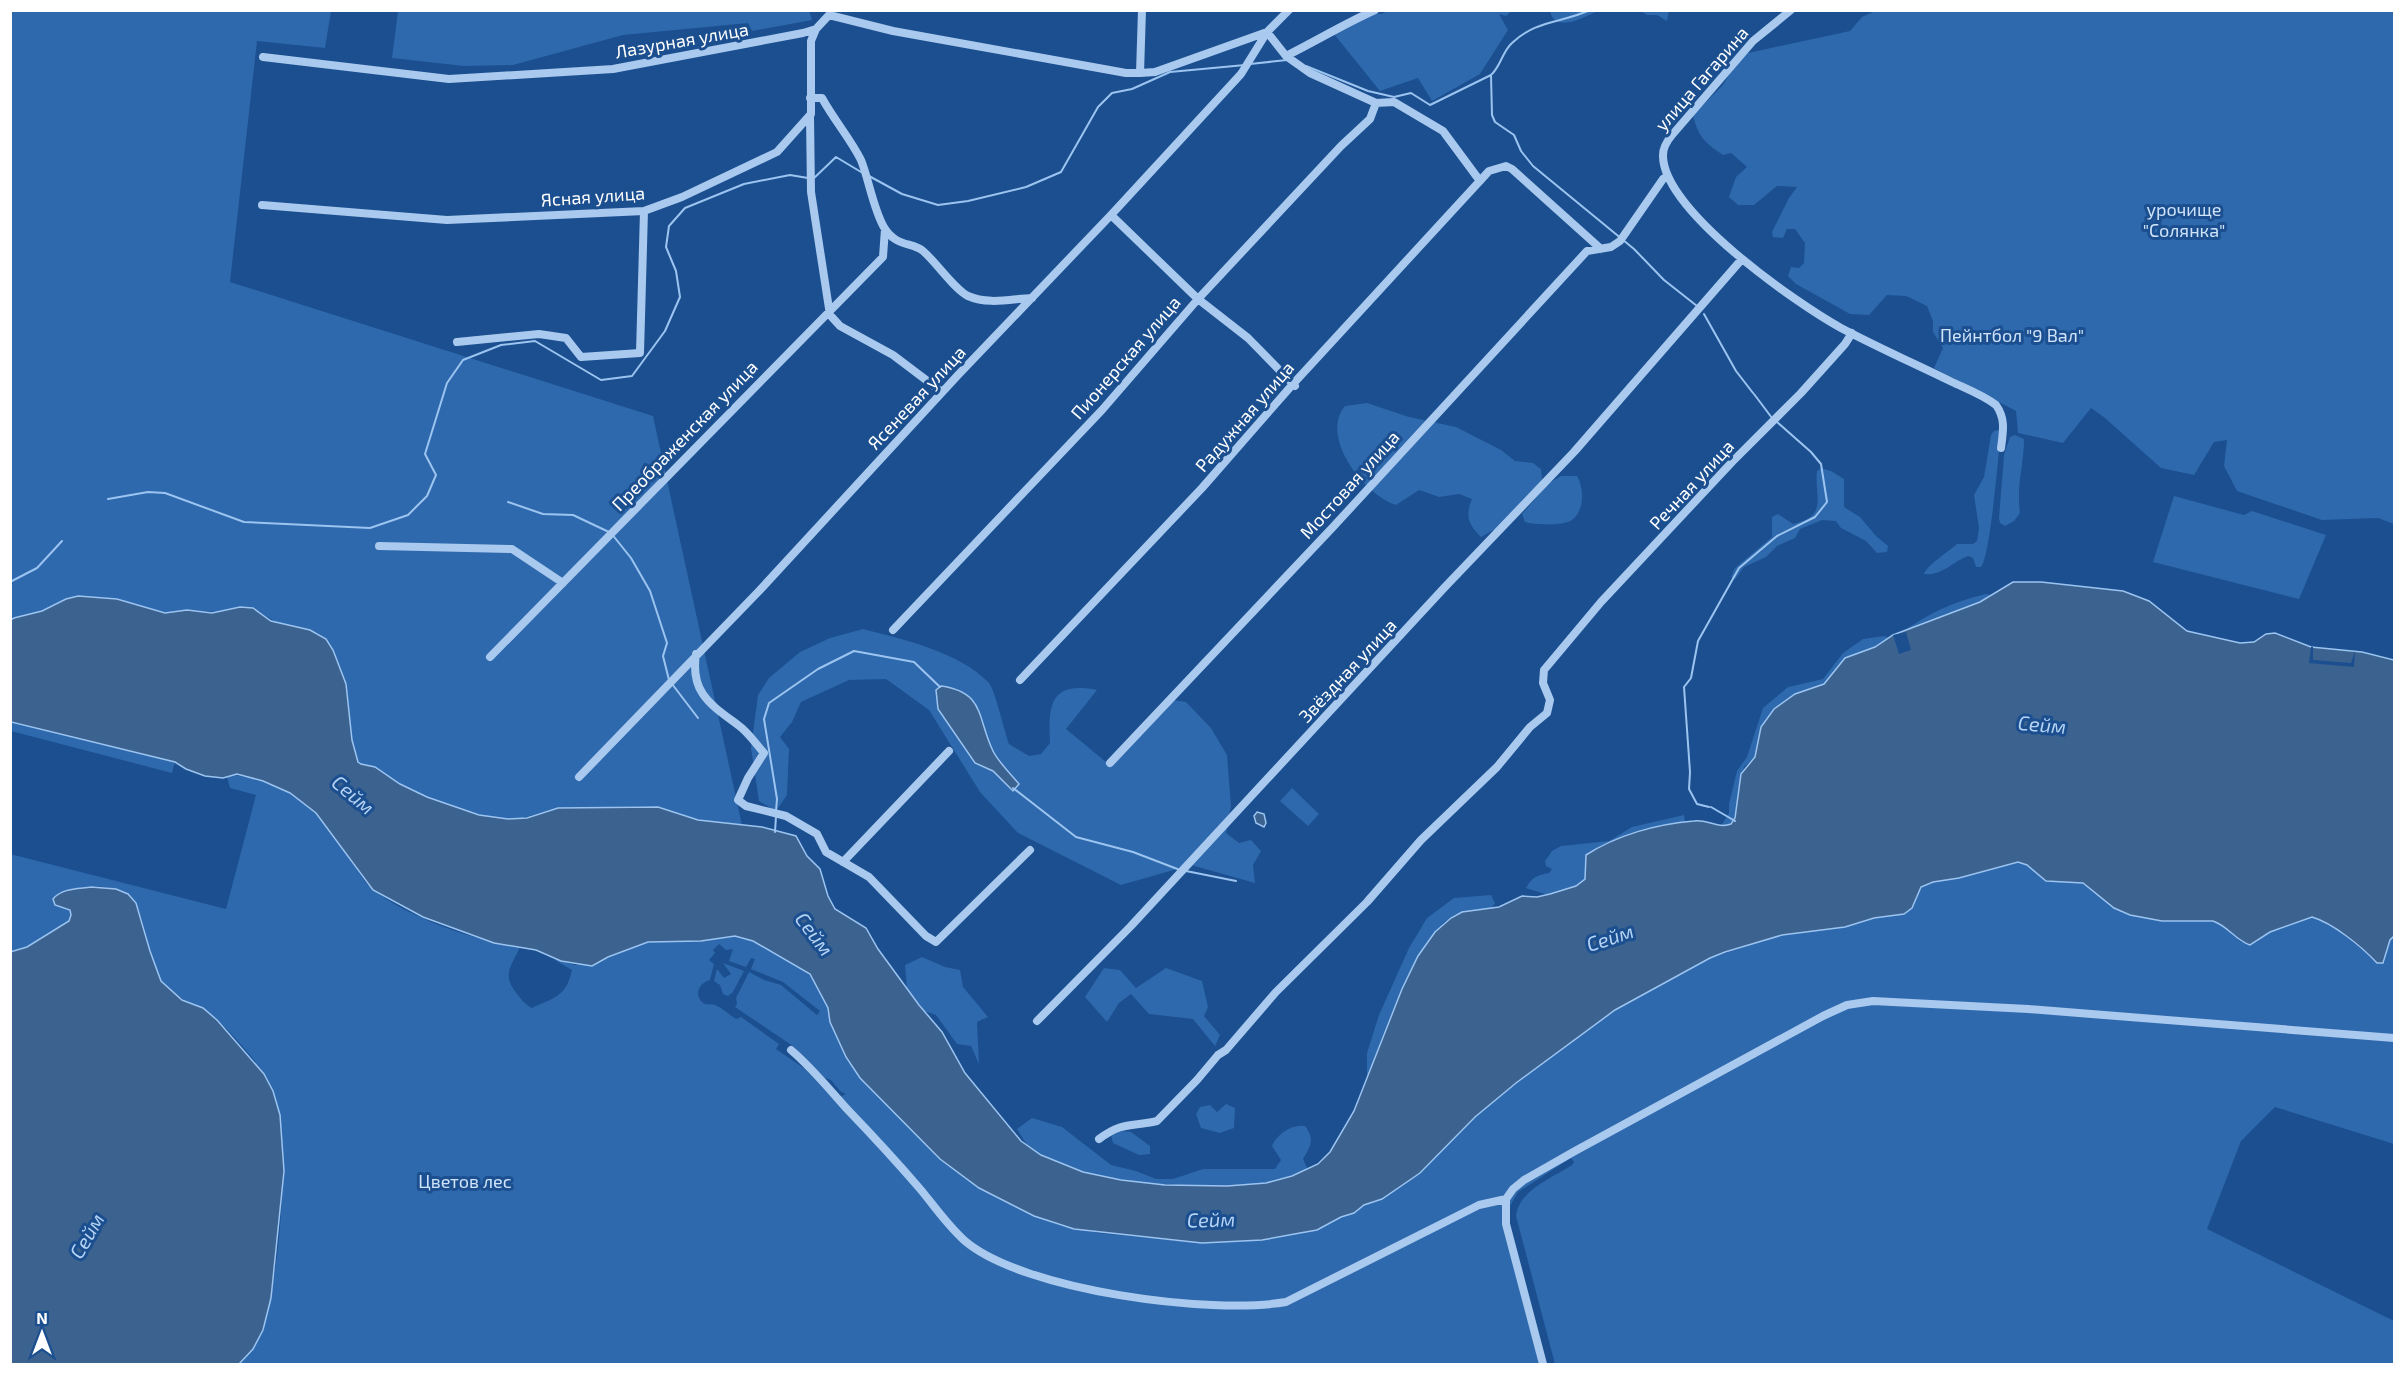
<svg xmlns="http://www.w3.org/2000/svg" width="2405" height="1375" viewBox="0 0 2405 1375" font-family="'Exo 2',sans-serif">
  <style>
    .green { fill: #2e69ad; fill-rule: evenodd }
    .water { fill: #3c6290; stroke: #9cc4f0; stroke-width: 1.5 }
    .pier { fill: #1b4f8f }
    .lines { fill: none; stroke-linecap: round; stroke-linejoin: round }
    .stream { stroke: #9cc4f0; stroke-width: 2 }
    .minor { stroke: #a9c9ee; stroke-width: 8 }
    .labels { text-anchor: middle; stroke-width: 6; stroke-linejoin: round; paint-order: stroke }
    .street-label { font-size: 18px; fill: #fff; stroke: #1b4f8f }
    .park-label { font-size: 18px; fill: #cfe3fa; stroke: #1b4f8f }
    .water-label { font-size: 20px; font-style: italic; fill: #b5d3f5; stroke: #1b4f8f }
  </style>
  <rect width="100%" height="100%" fill="#1b4f8f"/>
  <!-- green -->
  <path class="green" d="M809 10 812 20 752 31 748 23 623 35 513 65 464 66 392 58 398 11Z
    M11 11H331L325 48 257 41 230 282 653 416 742 825 698 820 658 807 645 806 572 808 553 809 519 819 495 818 479 815 427 797 400 784 375 767 361 764 358 761 352 740 346 684 317 633 277 623 257 610 228 609 219 612 187 610 165 613 117 599 78 596 66 599 42 611 11 620Z
    M1388 11H1511L1506 16 1499 14 1508 30 1480 74 1432 101 1418 78 1380 91 1334 34 1376 13 1381 14Z
    M1550 11V10L1598 11C1584 17 1555 34 1550 11Z
    M1641 11H1669L1667 21 1657 15H1647Z
    M1875 11H2394V524L2378 518 2322 520 2237 491 2224 466 2227 440 2214 442 2194 475 2161 468 2105 418 2091 408 2063 443 2018 433 2016 411 1934 368 1943 348 1933 332V321L1927 306 1906 296 1887 295 1869 315 1850 314 1796 284 1788 276 1791 267 1799 268 1804 263 1805 243 1795 229H1787L1783 238 1773 237 1772 232 1789 198 1797 187 1777 186 1754 205H1738L1729 197 1736 177 1747 167 1731 153 1723 155C1705 143 1698 137 1693 115L1723 85 1733 68 1748 53 1850 31 1862 17Z
    M1367 403 1409 417 1456 427 1501 450 1515 461 1533 463 1541 469 1542 480 1497 528 1481 537C1468 524 1465 516 1472 499L1459 494 1439 497 1419 490 1396 505C1364 495 1319 437 1345 406Z
    M1999 430 2000 440C1998 460 1990 557 1981 567H1976L1973 558 1968 556C1954 561 1940 577 1924 574 1926 566 1949 551 1957 544H1973L1977 541 1979 528 1974 495 1984 477 1991 435 1994 431Z
    M2015 435 2024 439C2024 466 2016 485 2020 513L2014 521 2005 526 2000 523 1999 518 2004 455 2010 437Z
    M1821 468 1831 471 1844 479V507L1860 517 1876 536 1888 546 1887 552 1877 553 1866 541 1841 528 1836 521 1822 520 1800 529 1795 538 1777 546 1766 557 1744 567 1735 579 1731 577 1735 568 1772 537V517L1778 514 1793 524C1829 516 1814 497 1817 471Z
    M1561 476H1577C1584 487 1585 511 1572 520 1564 526 1534 525 1525 522L1522 514 1549 483Z
    M2174 496 2244 515 2252 511 2326 535 2299 599 2153 562Z
    M1986 594 1991 595 1980 602 1901 633C1927 614 1954 601 1986 594Z
    M863 629C902 639 960 652 989 683 995 690 1005 733 1009 744L1029 756 1041 754 1050 743C1048 705 1050 681 1097 690L1066 729 1106 762 1166 699 1186 702 1211 728 1227 755 1231 806 1226 833 1239 843 1251 840 1261 851 1253 865 1255 883 1191 865 1121 885 1018 833 980 792 929 710 886 679 849 680 801 702 792 722 780 737 789 749 787 795 776 811 759 801 751 748 758 695 769 678 800 652 830 638Z
    M1884 636 1890 638 1875 647 1845 658 1824 684 1795 694 1774 709 1755 757 1744 767 1734 820 1728 825 1721 826 1729 813V804L1737 771 1747 757 1763 708 1788 687 1823 679 1843 653 1863 639Z
    M10 722 175 762 172 773 11 731Z
    M231 774 263 781 290 793 309 806 326 825 366 883C396 914 478 942 520 947 512 965 502 974 515 991 521 999 523 1003 532 1008 555 997 566 997 572 970L553 959 575 965 603 960 648 942 701 941 735 936 753 941 780 956 814 978 828 1008 830 1022 855 1071 940 1159 979 1188 1000 1199 1034 1216 1062 1226 1098 1233 1202 1243 1262 1240 1317 1230 1341 1217 1354 1213 1364 1205 1378 1201 1457 1136 1475 1117 1505 1092 1497 1074 1542 1064 1615 1010 1710 958 1782 935 1845 927 1874 918 1904 914 1912 908 1921 887 1933 882 1959 878 2018 862 2027 865 2047 881 2083 883 2123 912 2130 915 2162 921H2213L2218 922 2241 942H2257C2261 934 2272 931 2281 928 2289 925 2302 916 2312 917 2326 918 2366 952 2377 963H2384L2390 940 2394 936V1144L2275 1107 2241 1141 2207 1229 2394 1321V1364H1555L1516 1216C1519 1190 1552 1178 1572 1165L1574 1162 1571 1158 1518 1192 1510 1206V1224L1547 1364H239C249 1356 259 1340 263 1327 280 1275 296 1119 264 1073 250 1054 227 1027 209 1013 195 1001 175 1000 163 984 148 964 145 904 127 893 122 890 115 889 109 888 94 885 75 887 60 893L56 905 70 909 71 915 69 921 27 947 11 952 10 854 226 909 256 795 230 788 227 777ZM719 944 726 950 733 949 729 961 746 967 751 958 755 959 751 969 783 982 820 1011 817 1015 781 985 764 980 749 972 736 998 737 1004 735 1007 793 1046 822 1077 831 1080 840 1091 846 1094 834 1100 805 1069 776 1049 779 1044 741 1017 736 1019C730 1015 722 1008 715 1005 711 1003 706 1006 702 1002 693 993 701 982 710 980L714 964 709 960 715 953 713 950Z
    M1292 788 1319 814 1308 826 1280 801Z
    M1684 815 1685 822 1690 821 1494 952 1507 904 1522 896 1537 897 1548 895 1526 888C1532 877 1537 875 1549 873L1552 869 1546 866 1545 861 1552 851 1561 846 1609 841 1632 827Z
    M1491 895 1495 903 1491 909C1477 909 1464 910 1451 917 1417 938 1381 1039 1367 1078V1053L1379 1015 1409 948 1427 918 1454 898Z
    M922 957 945 967 960 970 963 987 988 1017 977 1022 979 1064 971 1046 957 1044 936 1015 924 1011 907 988 905 965Z
    M723 963 744 971 733 992 728 996 723 994 720 985 714 981 717 969 724 978 731 974Z
    M1104 968 1120 970 1136 988 1166 968 1202 981 1208 1007 1204 1016 1220 1035 1215 1046 1193 1019 1149 1014 1131 994 1119 1003 1107 1022 1085 997Z
    M1226 1104 1235 1108 1234 1128 1220 1133 1201 1128 1196 1114 1200 1107 1210 1105 1217 1112Z
    M1032 1118 1062 1127 1111 1165 1136 1171 1156 1179H1173L1203 1169H1275L1281 1160 1272 1146C1277 1134 1292 1124 1305 1126 1315 1139 1311 1146 1303 1159L1308 1170C1294 1175 1279 1181 1264 1184 1212 1191 1069 1185 1030 1148 1025 1143 1021 1135 1017 1129Z
    M1122 1131 1131 1132 1150 1146V1154L1139 1155 1113 1143 1111 1135Z"/>
  <!-- water -->
  <path class="water" d="M2013 582H2041L2123 591 2149 601 2187 631 2240 643 2254 642 2266 634 2275 633 2311 647 2362 652 2394 660V936L2390 940 2383 963H2377C2362 947 2333 923 2312 917L2270 932 2250 945C2235 940 2228 926 2213 921H2162L2130 915 2114 908 2083 883 2046 881 2027 865 2018 862 1959 878 1933 882 1921 887 1912 908 1904 914 1874 918 1845 927 1782 935 1725 952 1710 958 1615 1010 1516 1083 1475 1117 1420 1173 1382 1199 1364 1205 1354 1213 1341 1217 1317 1230 1300 1233 1262 1240 1202 1243 1074 1229 1034 1216 979 1188 940 1159 860 1078 846 1057 830 1022 828 1008 810 974 753 941 735 936 701 941 648 942 608 957 592 966 561 961 536 950 494 943 423 917 373 890 316 813 290 793 263 781 237 774 223 778 205 776 186 769 175 762 11 722V620L14 618 42 611 66 599 78 596 117 599 165 613 187 610 212 613 240 607 253 608 271 621 310 630 326 639 333 650 346 684 352 740 358 762 361 764 375 767 400 784 427 797 479 815 508 819 527 818 558 808 658 807 698 820 762 827 796 836 807 856 820 869 828 896 835 909 866 928 878 949 919 1005 942 1032 965 1073 1021 1141 1041 1155 1083 1172 1121 1180 1165 1185 1227 1186 1266 1183 1292 1176 1318 1164 1330 1152 1354 1111 1402 989 1418 956 1435 932 1451 918 1462 912 1499 907 1522 896 1537 897 1550 894 1576 886 1585 879 1586 855C1617 835 1657 824 1694 821 1707 819 1718 829 1731 824L1735 818 1741 774 1755 757 1761 727 1774 709 1795 694 1824 684 1845 658 1875 647 1893 635 1980 602Z
    M941 686C985 692 977 718 993 751 999 763 1011 774 1019 784L1013 791 993 771 975 763 938 709 936 690Z
    M1257 812 1264 814 1266 823 1264 827 1256 823 1254 816Z
    M91 887 116 889 128 894 136 903 150 951 161 981 182 1000 203 1008 217 1020 264 1074 273 1091 280 1115 284 1171 271 1298 263 1330 253 1349 239 1364H11L10 952 27 947 69 921 71 915 70 910 55 905 53 899C62 888 78 889 91 887Z"/>
  <!-- pier -->
  <path class="pier" d="M1906 632 1911 650 1899 654 1893 635Z
    M2311 647H2313V660L2351 663 2355 651 2354 667 2309 663Z"/>
  <g class="lines">
    <!-- stream -->
    <path class="stream" d="M1250 64 1287 60
      M1306 66 1368 91 1394 97 1411 93 1430 105 1491 75C1501 66 1502 52 1512 43 1536 20 1562 23 1590 10
      M1491 75 1492 115 1495 122 1514 135 1521 151 1533 166 1634 249 1664 280 1697 306
      M869 176 902 194 938 205 968 201 1026 187 1061 172 1098 107 1112 93 1132 89 1170 72 1245 65
      M813 179 836 157 861 172
      M1704 314 1736 371 1753 393
      M1754 394 1772 418
      M108 499 148 492 165 493 244 522 370 528 408 515 427 496 436 475 425 454 447 383 463 360 501 345 535 341 601 380 632 376 665 331 680 297 676 271 666 247 669 226 685 208 744 184 790 175 808 178
      M508 502 543 514 573 515 611 533 631 558 650 591 667 643 663 656 669 680 698 718
      M10 582 37 568 62 541
      M1013 788 1076 837 1133 852 1180 870
      M1709 807 1697 804 1689 789 1690 772 1684 687 1691 678 1698 641 1739 568 1777 536 1815 517 1827 502 1821 464 1811 452 1777 422
      M1711 807 1735 821
      M776 811 777 799 764 719 769 703 818 669 854 651 914 662 940 687
      M775 832 776 816
      M1186 871 1236 881"/>
    <!-- minor -->
    <path class="minor" d="M1791 10 1753 41 1672 135C1667 141 1663 147 1663 155 1662 210 1796 303 1841 328 1877 347 1915 364 1952 382 1967 389 1983 395 1996 405 2006 419 2003 432 2001 448
      M1286 56C1316 41 1344 24 1375 10
      M263 57 449 79 613 69 803 33 816 29 829 15 893 31 1126 73H1140L1142 10
      M1140 73 1155 72 1267 32 1286 56 1310 73 1376 103 1394 102 1443 131 1480 181
      M810 98H822C834 120 850 138 861 160 869 180 874 212 885 229 897 247 912 242 923 251 936 262 955 290 968 296 988 305 1011 299 1032 298
      M810 116 811 192 830 315 840 326 893 355 942 392
      M262 205 447 220 644 211 682 197 777 152 811 114V41L816 29
      M1111 215 1198 299 1248 338 1295 386
      M457 342 539 334 566 338 581 357 640 353 644 211
      M379 546 512 549 563 583
      M893 630 1102 410 1198 299 1341 146 1370 119 1376 103
      M696 654C690 693 711 705 738 725 748 732 756 744 764 753L748 778 738 800 746 806 786 816 817 834 826 852 869 877 926 936 936 942 1030 850
      M490 657 883 257 885 229
      M1020 680 1202 488 1293 384 1489 171 1506 166 1512 169 1601 249
      M1110 763 1333 527 1587 251 1611 247 1620 241 1663 179 1668 176
      M579 777 759 591 958 375 1111 215 1241 74 1267 32 1289 10
      M843 862 949 751
      M1037 1021 1130 927 1444 588 1574 452 1742 259
      M791 1050C811 1067 829 1089 847 1109 872 1135 897 1162 921 1190 935 1207 948 1226 965 1241 1024 1291 1211 1315 1286 1302L1479 1205 1506 1199
      M1099 1139C1123 1121 1132 1127 1157 1121L1197 1080 1218 1055 1226 1050 1276 992 1367 902 1421 840 1497 767 1530 727 1547 713 1550 700 1543 683 1544 670 1601 602 1732 462 1801 393 1845 344 1852 333
      M1543 1364 1506 1224V1199L1513 1189 1524 1180 1575 1151 1823 1016 1847 1005 1873 1001 2028 1009 2394 1038"/>
  </g>
  <g class="labels">
    <!-- street labels -->
    <g class="street-label">
      <text transform="translate(682 41) rotate(-10)" y="6">Лазурная улица</text>
      <text transform="translate(1702 79) rotate(-49)" y="6">улица Гагарина</text>
      <text transform="translate(593 197) rotate(-4)" y="6">Ясная улица</text>
      <text transform="translate(1126 358) rotate(-49)" y="6">Пионерская улица</text>
      <text transform="translate(917 398) rotate(-47)" y="6">Ясеневая улица</text>
      <text transform="translate(1245 417) rotate(-49)" y="6">Радужная улица</text>
      <text transform="translate(685 436) rotate(-46)" y="6">Преображенская улица</text>
      <text transform="translate(1350 485) rotate(-48)" y="6">Мостовая улица</text>
      <text transform="translate(1692 485) rotate(-47)" y="6">Речная улица</text>
      <text transform="translate(1348 671) rotate(-47)" y="6">Звёздная улица</text>
    </g>
    <!-- park labels -->
    <g class="park-label">
      <text x="2184" y="216">урочище<tspan x="2184" dy="21">"Солянка"</tspan></text>
      <text x="2012" y="342">Пейнтбол "9 Вал"</text>
      <text x="465" y="1188">Цветов лес</text>
    </g>
    <!-- water labels -->
    <g class="water-label">
      <text transform="translate(2042 725) rotate(5)" y="7">Сейм</text>
      <text transform="translate(353 795) rotate(40)" y="7">Сейм</text>
      <text transform="translate(814 934) rotate(53)" y="7">Сейм</text>
      <text transform="translate(1610 938) rotate(-18)" y="7">Сейм</text>
      <text transform="translate(1211 1220) rotate(-1)" y="7">Сейм</text>
      <text transform="translate(87 1236) rotate(-60)" y="7">Сейм</text>
    </g>
  </g>
  <!-- border -->
  <rect width="2405" height="1375" fill="none" stroke="#ffffff" stroke-width="24"/>
  <!-- north arrow -->
  <g transform="translate(42 1333)" stroke="#1b4f8f" stroke-width="4.5" paint-order="stroke">
  <path d="M0-4.5L10 22L0 15L-10 22Z" fill="#ffffff"/>
  <text y="-9" font-size="16" font-weight="bold" text-anchor="middle" fill="#ffffff">N</text>
  </g>
</svg>
